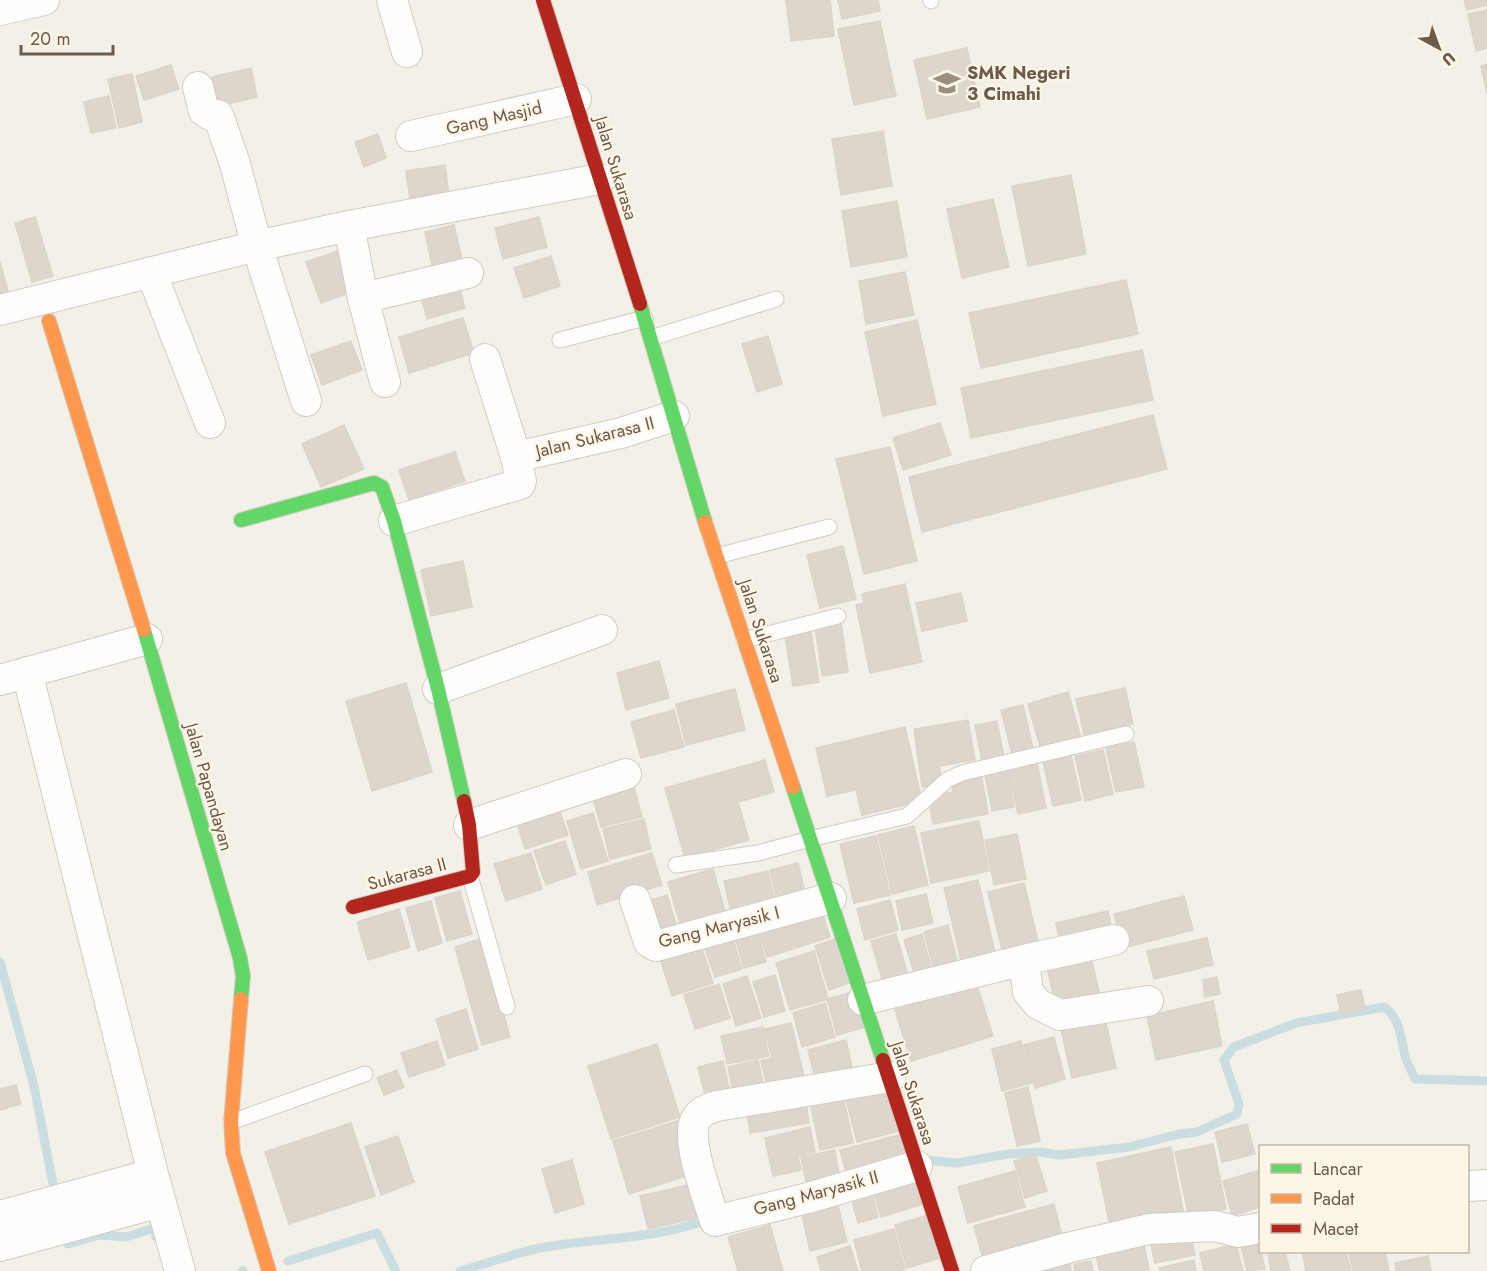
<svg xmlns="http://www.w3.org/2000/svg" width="1487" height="1271" viewBox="0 0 1487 1271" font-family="Jost,sans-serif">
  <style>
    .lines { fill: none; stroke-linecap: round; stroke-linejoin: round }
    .stream { stroke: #cadee2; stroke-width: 9 }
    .building { fill: #dcd6cd; stroke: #dcd4ca; stroke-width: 1.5 }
    .lane-casing { stroke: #d2cbc3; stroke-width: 17 }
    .street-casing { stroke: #d2cbc3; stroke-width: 32 }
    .fast-casing { stroke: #d3ccc3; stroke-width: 16 }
    .slow-casing { stroke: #d3ccc3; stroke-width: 16 }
    .jam-casing { stroke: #d3ccc3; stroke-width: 16 }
    .lane { stroke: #fdfdfb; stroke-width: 15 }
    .street { stroke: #fdfdfb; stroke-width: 30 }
    .fast { stroke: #63d668; stroke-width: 14 }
    .slow { stroke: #ff974d; stroke-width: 14 }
    .jam { stroke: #b3261e; stroke-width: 14 }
    .labels { text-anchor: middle; stroke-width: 4.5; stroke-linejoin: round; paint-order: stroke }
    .poi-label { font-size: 18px; font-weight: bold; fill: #6e5a4b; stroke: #fdf6e7; text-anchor: start }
    .street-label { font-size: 18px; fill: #6e5a4b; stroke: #fdf6e7 }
  </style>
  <rect width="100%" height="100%" fill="#f3f0e7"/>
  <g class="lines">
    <!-- stream -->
    <path class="stream" d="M0 962 34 1086 53 1184
      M926 1160 957 1163 1008 1154 1040 1152 1059 1155 1129 1147 1179 1134 1197 1132 1237 1114 1239 1104 1224 1060 1234 1047 1296 1023 1384 1007C1400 1018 1401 1038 1405 1056 1407 1064 1412 1071 1415 1079L1487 1081
      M68 1244 100 1235 126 1237 154 1228 156 1237
      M288 1261 377 1233 396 1271
      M242 1271H243
      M460 1271C485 1264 510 1255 535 1249 593 1237 653 1241 708 1219"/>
  </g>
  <!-- building -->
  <path class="building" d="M786 0H830L834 36 791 41Z
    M838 0H878L880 11 842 19Z
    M1464 0H1487V5L1467 10Z
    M1487 10V48L1476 51 1468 14Z
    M880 21 896 96 854 105 838 29Z
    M967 48 980 107 927 119 914 60Z
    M1487 64V93L1481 66Z
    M171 65 179 89 144 100 136 76Z
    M251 68 257 97 219 106 212 77Z
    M132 74 142 122 119 128 108 79Z
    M109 96 116 128 91 133 84 102Z
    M883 131 892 186 841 195 832 139Z
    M378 134 386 158 364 167 355 142Z
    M445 165 449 195 410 200 406 171Z
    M1071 175 1086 254 1028 266 1012 186Z
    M993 199 1009 267 962 278 947 209Z
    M897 201 907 257 851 267 842 211Z
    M35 217 53 276 32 282 15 223Z
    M539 217 547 247 503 259 495 228Z
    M454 225 463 263 433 270 425 232Z
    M343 249 357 290 321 303 306 262Z
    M551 256 560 286 524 298 514 268Z
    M0 262 8 291 0 293Z
    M905 272 914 315 866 324 859 281Z
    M1126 280 1138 334 981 368 969 313Z
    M458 282 465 308 427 319 420 293Z
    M463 318 474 353 409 373 399 337Z
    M917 320 936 404 883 416 865 332Z
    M768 336 782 384 757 392 742 344Z
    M351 341 362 370 322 385 311 355Z
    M1142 350 1153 400 971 438 961 388Z
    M1153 415 1167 469 922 532 909 477Z
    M940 423 951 455 903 470 893 438Z
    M344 425 364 469 321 487 302 444Z
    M890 447 917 561 864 574 836 459Z
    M455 452 465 481 409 500 399 470Z
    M843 546 856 599 820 608 807 555Z
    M463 561 472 607 431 616 421 570Z
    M905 584 922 662 870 673 856 605 864 603 862 594Z
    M961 593 967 621 922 631 916 603Z
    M841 622 848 672 822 676 815 626Z
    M811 632 819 682 793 686 785 636Z
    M659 661 669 698 626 710 617 673Z
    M406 683 432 772 372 791 346 701Z
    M1125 688 1133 724 1084 734 1076 699Z
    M735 689 745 730 686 745 676 704Z
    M1068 692 1081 738 1041 750 1028 704Z
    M1023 705 1033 748 1012 754 1001 710Z
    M674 710 684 747 641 758 631 722Z
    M968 720 975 760 939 766 942 784 922 787 914 729Z
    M997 721 1004 758 982 762 975 725Z
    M905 727 922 801 862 815 856 790 827 796 816 748Z
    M1134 742 1144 787 1116 792 1106 748Z
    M1103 750 1113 794 1085 801 1075 756Z
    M1071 755 1081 800 1053 806 1043 761Z
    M765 760 774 792 738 802 749 840 685 858 665 788Z
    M1037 763 1046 808 1018 814 1008 769Z
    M1007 769 1014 807 992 811 985 774Z
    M981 773 988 814 933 824 928 796 953 792 951 778Z
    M634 787 642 817 601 827 593 797Z
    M559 809 568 835 525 849 517 823Z
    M593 813 608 861 581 869 567 821Z
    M644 819 651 849 610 859 603 829Z
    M979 821 989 871 931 883 921 833Z
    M914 826 928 885 892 894 878 835Z
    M1017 834 1026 879 994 885 985 840Z
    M876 836 890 895 854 903 840 844Z
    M565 841 576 874 546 885 534 851Z
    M531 853 542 889 506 901 494 864Z
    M652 853 662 885 597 905 588 872Z
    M798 863 806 898 778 905 770 870Z
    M713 869 728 921 683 934 668 882Z
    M768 871 776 907 732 917 724 881Z
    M978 880 996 957 962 965 944 888Z
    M1024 883 1038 941 1002 950 988 892Z
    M460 891 472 934 447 941 435 898Z
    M926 894 933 923 902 930 896 901Z
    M667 895 679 934 655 941 643 903Z
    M1184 896 1193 930 1123 948 1114 914Z
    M890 900 898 930 865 940 857 909Z
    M431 901 442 943 418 951 406 908Z
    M399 909 410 947 368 960 357 922Z
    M821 909 830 937 767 957 758 930Z
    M1108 911 1113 935 1061 947 1056 923Z
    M948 925 957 960 933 966 924 932Z
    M896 934 910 982 885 989 871 941Z
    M922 934 933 974 916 979 904 940Z
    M758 935 766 962 744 968 736 941Z
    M483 938 510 1037 482 1045 455 947Z
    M838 938 852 982 829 990 815 946Z
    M1207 938 1213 965 1154 979 1147 951Z
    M733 940 742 969 715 977 705 949Z
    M701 945 713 983 672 996 660 958Z
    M814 951 828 999 790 1010 776 963Z
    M1090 953 1100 996 1056 1006 1046 963Z
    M775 975 785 1011 764 1017 753 982Z
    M747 976 761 1018 736 1026 723 984Z
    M1217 977 1220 994 1205 997 1203 980Z
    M719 984 730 1018 695 1029 684 995Z
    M977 985 993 1036 911 1061 895 1010Z
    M1361 990 1365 1009 1341 1014 1337 995Z
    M856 991 866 1027 837 1035 827 999Z
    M1213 1001 1222 1046 1156 1060 1147 1016Z
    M825 1003 835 1037 802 1047 793 1013Z
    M466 1009 478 1049 448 1058 436 1019Z
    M1105 1019 1116 1068 1072 1078 1061 1029Z
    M791 1023 806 1084 769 1093 761 1061 772 1058 765 1029Z
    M763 1027 769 1056 727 1064 721 1036Z
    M1054 1037 1065 1079 1035 1088 1024 1045Z
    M846 1040 854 1076 817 1086 808 1050Z
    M437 1041 445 1065 409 1077 401 1053Z
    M1021 1041 1032 1083 1002 1091 992 1049Z
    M657 1044 680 1117 611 1139 588 1066Z
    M758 1060 765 1093 735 1100 728 1067Z
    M723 1061 731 1097 707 1103 698 1067Z
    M397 1070 404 1087 384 1095 377 1078Z
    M16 1085 21 1104 0 1110V1089Z
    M887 1085 899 1131 857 1142 845 1095Z
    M1028 1087 1040 1141 1017 1146 1005 1093Z
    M842 1091 853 1143 820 1150 809 1098Z
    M805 1096 809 1123 750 1133 746 1105Z
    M677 1121 693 1174 629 1194 613 1141Z
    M351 1123 375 1196 289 1224 265 1152Z
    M1247 1124 1255 1154 1222 1162 1215 1132Z
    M810 1127 815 1152 798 1156 801 1170 773 1176 765 1138Z
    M903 1134 910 1163 848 1179 840 1150Z
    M398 1136 414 1182 381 1195 365 1147Z
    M1213 1144 1226 1209 1189 1217 1175 1152Z
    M1171 1147 1184 1216 1111 1231 1097 1163Z
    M835 1150 840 1181 807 1187 801 1157Z
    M1035 1154 1047 1191 1025 1198 1014 1161Z
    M572 1160 584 1204 555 1213 542 1169Z
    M1260 1170V1207L1232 1216 1223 1181Z
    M1015 1171 1025 1207 968 1223 958 1187Z
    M913 1172 923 1204 881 1217 871 1184Z
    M697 1183 705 1216 648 1229 640 1196Z
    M869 1184 878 1217 858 1223 849 1190Z
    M836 1197 847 1242 810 1251 800 1205Z
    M1054 1204 1064 1244 985 1266 974 1226Z
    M928 1215 940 1258 907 1268 895 1225Z
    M770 1225 783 1271H738L728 1237Z
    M894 1229 905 1269 898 1271H862L854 1240Z
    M1191 1236 1195 1255 1155 1263 1151 1244Z
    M1259 1242 1265 1269 1247 1271 1241 1246Z
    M1236 1244 1243 1271H1204L1200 1253Z
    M1144 1245 1149 1270 1100 1271 1096 1255Z
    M850 1246 858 1271H821L817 1257Z
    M1285 1252 1290 1271H1271L1268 1255Z
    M1302 1252H1346L1351 1271H1306Z
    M1349 1252H1385L1389 1271H1353Z
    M1428 1256 1431 1271H1396L1395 1263Z
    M1194 1260 1196 1271H1160L1159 1268Z
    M1091 1261 1093 1271H1075L1074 1264Z
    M1070 1263 1071 1271H1042L1041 1268Z"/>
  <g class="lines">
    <defs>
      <path id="lane" d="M931 0V1
        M651 338 776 299
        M560 340 645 318
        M717 556 829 527
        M744 640 838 616
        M676 865 758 853 810 839 907 816 947 780 962 773 1126 734
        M470 876 507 1007
        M231 1122 365 1074"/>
      <path id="street" d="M392 0 407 52
        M0 10 44 0
        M198 87 204 111 210 115H218L235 164 257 246 306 401
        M411 136 576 99
        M349 226 363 298 385 382
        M151 272 210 423
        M363 298 468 273
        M0 310 257 246 349 226 600 179
        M516 457 621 433 674 416
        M394 521 520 484 521 481 516 457 485 359
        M27 672 153 1174 180 1271
        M0 680 147 639
        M438 689 602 630
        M469 825 626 774
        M635 900 649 942 656 946 831 898
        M1024 960 1028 992 1038 1004 1060 1015 1148 1001
        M863 1000 1024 960 1114 940
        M890 1077 717 1106C708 1109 700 1111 695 1121 686 1142 708 1198 715 1221L808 1198 917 1166
        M1468 1186 1487 1185
        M0 1216 153 1174
        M0 1246 160 1202
        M986 1271 1067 1248 1149 1229 1215 1226 1238 1232 1260 1228"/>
      <path id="fast" d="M640 304 705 522
        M241 520 374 483 382 487 394 521 438 689 464 801
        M144 630 240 958 243 976 241 999
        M793 787 883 1060"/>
      <path id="slow" d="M49 321 144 630
        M705 522 793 787
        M241 999 231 1122 233 1153 269 1271"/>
      <path id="jam" d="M543 0 640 304
        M353 907 470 876 473 872 469 825 464 801
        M883 1060 952 1271"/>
    </defs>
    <!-- lane casing -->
    <use href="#lane" class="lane-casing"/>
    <!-- street casing -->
    <use href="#street" class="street-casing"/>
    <!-- fast casing -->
    <use href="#fast" class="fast-casing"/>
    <!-- slow casing -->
    <use href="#slow" class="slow-casing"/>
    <!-- jam casing -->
    <use href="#jam" class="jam-casing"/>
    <!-- lane -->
    <use href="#lane" class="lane"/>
    <!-- street -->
    <use href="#street" class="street"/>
    <!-- fast -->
    <use href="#fast" class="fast"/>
    <!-- slow -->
    <use href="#slow" class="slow"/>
    <!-- jam -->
    <use href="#jam" class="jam"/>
  </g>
  <!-- icons -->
  <defs>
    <symbol id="school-bare" viewBox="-9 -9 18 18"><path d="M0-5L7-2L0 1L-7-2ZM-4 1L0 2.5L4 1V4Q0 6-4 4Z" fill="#9d8e82" stroke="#fdf6e7" stroke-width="2.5" paint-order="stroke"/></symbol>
  </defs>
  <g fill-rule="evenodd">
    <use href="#school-bare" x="928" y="64" width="38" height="38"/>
  </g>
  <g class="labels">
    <!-- poi labels -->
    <g class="poi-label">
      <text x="967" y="79">SMK Negeri<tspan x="967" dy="21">3 Cimahi</tspan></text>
    </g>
    <!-- street labels -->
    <g class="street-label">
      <text transform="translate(494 118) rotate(-13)" y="6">Gang Masjid</text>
      <text transform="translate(616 168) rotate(73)" y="6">Jalan Sukarasa</text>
      <text transform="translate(595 437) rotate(-14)" y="6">Jalan Sukarasa II</text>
      <text transform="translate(761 631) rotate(72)" y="6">Jalan Sukarasa</text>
      <text transform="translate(209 787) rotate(74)" y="6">Jalan Papandayan</text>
      <text transform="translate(407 874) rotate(-15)" y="6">Sukarasa II</text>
      <text transform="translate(719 927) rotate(-14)" y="6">Gang Maryasik I</text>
      <text transform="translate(913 1093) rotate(72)" y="6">Jalan Sukarasa</text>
      <text transform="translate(816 1193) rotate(-15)" y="6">Gang Maryasik II</text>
    </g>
  </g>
  <!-- legend -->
  <rect x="1259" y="1145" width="210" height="108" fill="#fdf6e7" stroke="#c4b8a9" stroke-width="1.5"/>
  <rect x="1271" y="1164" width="30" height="9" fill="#63d668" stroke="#c4b8a9" stroke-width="1.5"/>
  <text x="1313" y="1175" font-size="18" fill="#6e5a4b">Lancar</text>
  <rect x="1271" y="1194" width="30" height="9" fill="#ff974d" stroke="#c4b8a9" stroke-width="1.5"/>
  <text x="1313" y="1205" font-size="18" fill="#6e5a4b">Padat</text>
  <rect x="1271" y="1224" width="30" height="9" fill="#b3261e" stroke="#c4b8a9" stroke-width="1.5"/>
  <text x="1313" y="1235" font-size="18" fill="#6e5a4b">Macet</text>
  <!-- north arrow -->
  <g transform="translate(1439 48) rotate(139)" stroke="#fdf6e7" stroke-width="4.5" paint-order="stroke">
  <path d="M0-4.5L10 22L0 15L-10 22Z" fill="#6e5a4b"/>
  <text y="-9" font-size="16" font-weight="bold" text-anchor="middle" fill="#6e5a4b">U</text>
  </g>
  <!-- scale -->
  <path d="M21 45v9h92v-9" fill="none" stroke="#6e5a4b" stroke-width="3"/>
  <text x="30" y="45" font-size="18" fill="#6e5a4b" stroke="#fdf6e7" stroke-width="4.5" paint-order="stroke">20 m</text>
</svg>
